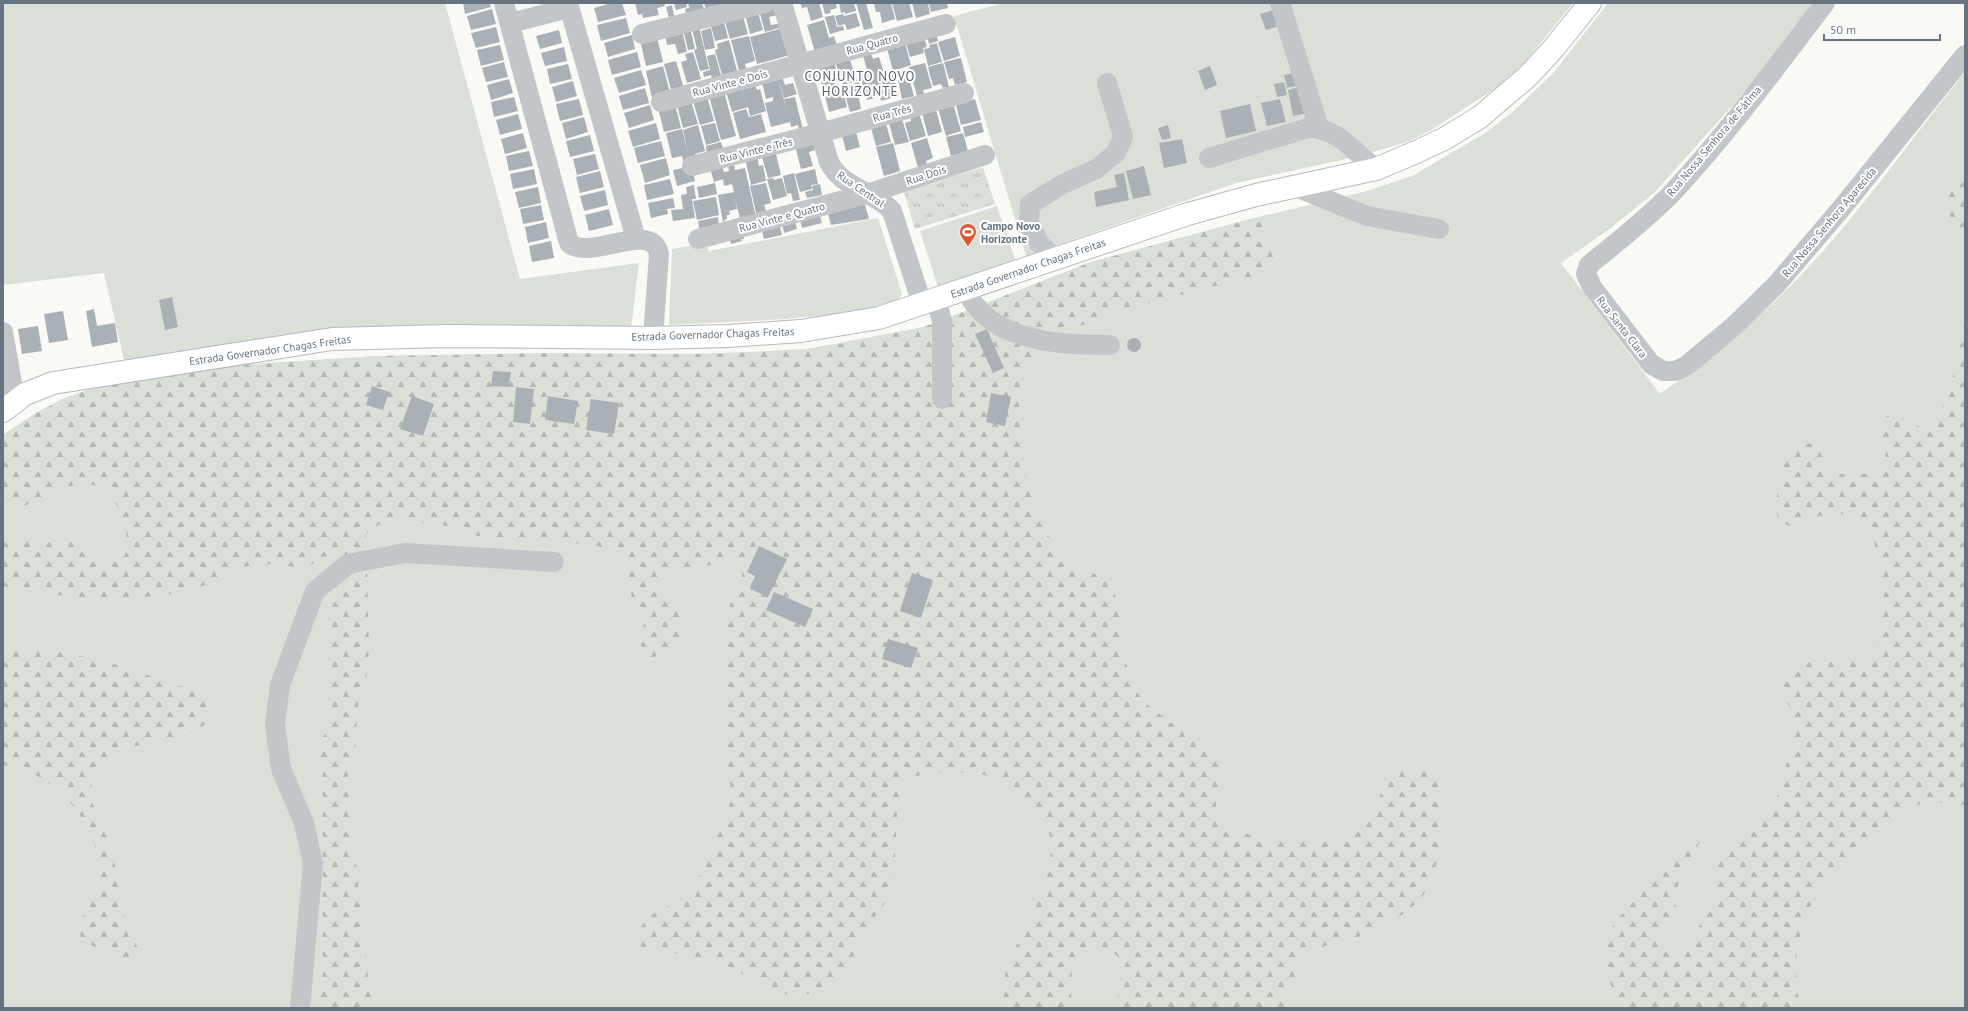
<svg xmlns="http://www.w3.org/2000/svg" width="1968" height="1011" viewBox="0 0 1968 1011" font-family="'PT Sans',sans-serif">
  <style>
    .green { fill: #dadfd7 }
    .forest { fill: url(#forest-firs) }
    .park { fill: url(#park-tufts) }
    .building { fill: #a9b1b7 }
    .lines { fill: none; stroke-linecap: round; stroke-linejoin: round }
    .major-casing { stroke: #b5babd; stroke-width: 24 }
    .minor { stroke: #c2c6c9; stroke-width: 20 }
    .major { stroke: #fff; stroke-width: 22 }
    .labels { text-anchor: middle; stroke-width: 4; stroke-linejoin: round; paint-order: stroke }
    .street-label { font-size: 11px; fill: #657480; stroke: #fff }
    .poi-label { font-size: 11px; font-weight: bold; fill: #657480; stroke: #fff; text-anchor: start }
    .quarter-label { font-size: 13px; letter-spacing: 1px; fill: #57626b; stroke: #fff }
  </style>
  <defs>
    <pattern id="forest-firs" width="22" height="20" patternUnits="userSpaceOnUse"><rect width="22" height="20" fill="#dadfd7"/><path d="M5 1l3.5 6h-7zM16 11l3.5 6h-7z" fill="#b4b9b4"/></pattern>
    <pattern id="park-tufts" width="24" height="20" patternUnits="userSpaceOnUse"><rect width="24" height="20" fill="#dadfd7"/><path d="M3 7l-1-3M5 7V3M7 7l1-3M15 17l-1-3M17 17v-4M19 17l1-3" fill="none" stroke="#b4b9b4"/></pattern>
  </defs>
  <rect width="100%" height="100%" fill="#f9f9f6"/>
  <!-- green -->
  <path class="green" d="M3 3H445L520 279 639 263 631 328 125 364 104 273 3 285Z
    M1004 3H1573L1525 62 1496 88 1433 129 1407 142 1360 156 1236 183 1026 256 954 16Z
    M1608 3H1813L1765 67 1733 105 1653 194 1608 230 1561 263 1660 394C1700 366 1739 335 1775 301 1847 233 1903 149 1965 72V1008H3V435L36 413 65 398 91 389 120 382 239 365 379 356 546 353 651 355 755 352 807 349 924 327 1091 262 1246 220 1367 191 1412 176 1487 132 1516 109 1555 71Z
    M997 206 1016 262 938 287 920 231Z
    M878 218 902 294 897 301 878 310 786 319 669 325 672 249 706 243 709 251Z"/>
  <!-- forest -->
  <path class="forest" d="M1965 178V240C1953 215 1923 194 1965 178Z
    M1266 215C1264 222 1261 230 1264 237 1272 255 1282 261 1259 275L1125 309 1066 331 1049 341 1036 356 1025 376 1019 400 1024 470 1028 486 1048 535 1064 555 1078 567 1108 580 1114 590 1120 611 1123 654 1135 689 1144 702 1174 725 1205 742 1214 750 1220 773 1216 806 1221 821 1252 836 1305 840 1339 837 1362 829 1374 816 1386 775C1396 769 1402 769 1413 769 1421 769 1429 771 1434 777 1438 781 1441 789 1442 794 1445 806 1438 866 1433 879 1421 909 1379 931 1349 940 1336 944 1314 946 1304 957 1292 971 1293 992 1285 1008H1114L1127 972 1121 959 1111 951 1098 950 1079 954 1072 962 1071 1008H1003L1006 961 1013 949 1024 937 1032 918 1050 863 1051 842 1048 828 1041 812 1029 799 1010 785 985 775 952 772 928 773 910 778 903 786 898 799 894 874 891 889 884 905 866 928 844 977 836 985 808 994 791 995 776 992 746 975 688 954 648 952 640 946 637 939V932L648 917 683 897 695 887 728 812 731 797 725 722 724 633 727 611 742 579V559L732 556 713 565 676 568 659 576 658 580C664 590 675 598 679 607 682 612 681 617 682 622 682 643 665 658 645 658L640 641 645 620 632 600 627 563 621 555 598 546 549 540 498 538 478 536 447 526 431 523 395 521 380 524 366 534 369 646 367 675 358 706 355 749 348 770V789L368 977 375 1008H320L323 976V773C305 743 326 744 330 720 332 705 327 690 328 675 329 633 334 592 336 550L313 564 304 568 259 563 245 567 213 583 177 593 145 597 84 599 3 586 4 541C17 540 29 542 41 543 50 543 60 539 69 541 78 543 81 551 88 557 98 565 116 562 125 555 129 539 126 524 119 510 100 471 72 484 41 498 35 501 28 506 21 506 15 506 9 503 3 501V435L36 413 65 398 91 389 120 382 239 365 379 356 546 353 708 354 807 349 851 342 924 327 1091 262Z
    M1965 318V805C1944 802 1926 801 1905 808 1887 815 1877 829 1863 842 1856 849 1848 855 1841 862 1803 901 1787 956 1801 1008H1622L1610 983 1603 962 1604 943 1615 922 1678 851 1701 840 1690 859 1678 885 1675 913 1662 936V946L1669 953 1680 954 1688 950 1716 891 1715 865 1728 846 1745 836 1774 807 1790 752 1793 730 1790 708 1777 686C1787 644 1849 674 1873 653 1881 646 1881 628 1882 618 1884 602 1885 583 1881 567 1872 526 1859 504 1813 518 1806 521 1794 527 1787 525 1782 524 1779 520 1777 515 1774 506 1781 464 1786 455 1792 445 1804 442 1815 444 1820 451 1824 462 1830 468 1846 482 1888 475 1886 449 1885 442 1881 434 1879 428 1889 401 1904 423 1920 427 1922 428 1926 428 1929 428 1953 403 1958 352 1965 318Z
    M3 647 58 651 111 663 180 686 200 694 209 703 211 712 206 724 194 732 128 748 107 756 93 773 90 797 113 853 120 901 124 916 138 949 136 958 126 963 118 960 102 949 82 942C73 916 101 897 101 872 102 863 97 852 94 843 80 804 46 770 3 765Z"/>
  <!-- park -->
  <path class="park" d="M983 167 995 204 915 229 904 192Z"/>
  <!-- building -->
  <path class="building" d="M463 3H490L491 7 465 14Z
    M612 3H622L626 15 598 22 594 8Z
    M635 3H664L665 6 657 8 659 15 643 18 642 14 638 15Z
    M674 3H686L687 7 676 10Z
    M688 3H702L705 12 687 17 685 9 689 8Z
    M704 3H721L722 6 706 10Z
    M800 3H819L823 17 811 21 807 7 802 8Z
    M822 3H836L837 8 830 10 831 13 825 14Z
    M839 3H854L856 11 845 14V12L841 13Z
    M856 3H866L873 28 864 30Z
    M878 3H891L895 19 882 23 880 12H876L874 4Z
    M892 3H909L913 17 897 21Z
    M912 3H928L930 14 916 18Z
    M929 3H947L948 8 931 12Z
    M672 5 675 21 670 22 666 7Z
    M775 6 777 15 769 17 771 25 782 23 783 27 765 32 759 10Z
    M492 9 496 24 471 30 467 16Z
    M1277 9 1282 25 1266 30 1260 14Z
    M742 13 748 34 730 39 724 18Z
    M758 13 763 30 750 34 745 14Z
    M856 13 860 26 847 30 845 24 838 26 835 16 843 14 844 16Z
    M834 15 837 27 843 26 844 30 830 34 825 17Z
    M626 18 630 33 601 41 597 25Z
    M723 18 728 38 715 41 710 21Z
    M824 20 829 38 834 36 837 46 815 52 807 25Z
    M496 27 500 42 476 48 471 33Z
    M699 27 709 69 700 71 694 50 697 49 692 29Z
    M690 28 695 49 688 50 683 29Z
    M711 28 715 48 705 50 701 31Z
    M783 28 790 55 757 64 750 37Z
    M559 30 562 43 540 49 536 36Z
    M682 30 687 52 678 54 675 44 667 45 665 34Z
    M656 33 663 62 646 66 641 44Z
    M936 33 938 41 929 44 927 35Z
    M632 35 635 49 608 57 604 43Z
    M749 36 755 61 745 64 746 69 739 71 731 40Z
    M924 37 927 47 923 48 924 53 910 57 906 42Z
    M955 37 960 56 944 61 938 42Z
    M729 40 737 71 722 75 715 50 718 49 717 44Z
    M905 43 911 65 893 71 887 48Z
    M937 43 942 62 928 66 924 49 930 48 929 45Z
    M500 45 504 60 481 66 477 50Z
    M564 47 567 61 545 66 541 53Z
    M637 52 641 67 612 75 608 60Z
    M693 52 701 79 687 83 681 62 687 60 685 54Z
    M715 54 722 79 712 81 711 75 704 77 703 72 710 70 707 56Z
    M871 54 873 59 879 57 885 76 879 78 884 94 875 97 863 56Z
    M849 57 857 81 843 85 835 61Z
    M961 58 967 82 955 85 953 78 949 79 944 62Z
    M676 61 684 89 672 93 664 64Z
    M834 61 839 81 834 82 837 92 843 91 847 107 829 112 820 77 816 78 813 66Z
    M504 62 508 77 486 82 482 68Z
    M925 63 932 88 923 90 924 94 917 96 909 67Z
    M943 63 949 87 943 88 941 84 933 86 928 67Z
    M568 64 572 79 550 84 547 69Z
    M663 66 670 93 652 98 646 71Z
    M1210 66 1217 85 1205 90 1198 71Z
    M641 70 646 85 619 93 614 78Z
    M907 71 914 96 902 99 897 75Z
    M867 72 875 98 867 100 861 80 859 81 857 75Z
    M1298 72 1301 85 1287 88 1284 75Z
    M893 75 899 96 881 101 880 97 886 95 882 81 888 79 887 77Z
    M782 77 785 85 793 83 797 94 784 98 778 78Z
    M778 78 788 115 784 99 795 97 803 130H799L798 125 791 127 790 122 771 127 765 103 773 101V97L766 99 762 82Z
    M509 79 513 93 491 100 487 85Z
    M573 81 577 96 556 102 552 87Z
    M859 82 863 97 859 98 861 109 850 112 843 87Z
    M1284 82 1287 95 1277 97 1274 84Z
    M755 85 757 90 760 89 766 111 750 116 748 107 732 112 726 91 742 89 746 104 742 88Z
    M1302 86 1308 113 1293 116 1288 90Z
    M645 88 649 103 623 110 619 96Z
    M724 92 736 136 721 140 709 96Z
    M514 97 518 111 494 117 491 102Z
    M707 97 714 121 700 125 693 101Z
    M579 99 583 115 560 121 556 104Z
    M975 99 981 120 961 125 956 105Z
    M1280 99 1286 122 1267 126 1261 103Z
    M952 100 961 131 946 136 937 105Z
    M691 101 698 124 683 128 677 105Z
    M675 104 681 128 664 132 658 108Z
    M1250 104 1256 131 1226 138 1220 111Z
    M650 105 654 120 629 128 624 113Z
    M935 106 942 132 928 136 921 109Z
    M746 109 749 117 761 114 766 132 740 139 733 113Z
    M919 113 926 136 910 141 905 123 911 121 910 115Z
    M518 114 522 129 500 135 496 120Z
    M584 117 588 132 566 139 562 123Z
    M902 119 909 142 895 145 889 123Z
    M885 120 891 142 876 146 870 124Z
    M981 122 984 132 965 137 963 127Z
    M656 123 660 139 633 147 628 131Z
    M715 123 720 141 706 145 701 126Z
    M698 125 705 151 695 154 696 159 684 163 682 156 672 158 666 133 682 129 688 154 683 130Z
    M1168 125 1171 138 1162 140 1158 128Z
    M856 132 860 147 846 151 842 135Z
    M523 133 527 148 505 154 501 139Z
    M963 133 968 151 951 156 946 137Z
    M590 135 594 151 570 157 566 141Z
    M812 138 815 150 809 152 813 166 801 169 794 142Z
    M927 138 933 158 926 161 928 168 919 171 911 143Z
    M1182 139 1187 163 1164 168 1159 143Z
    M661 141 665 156 638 163 634 148Z
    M721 142 724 152 707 156 706 146Z
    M893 143 900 171 884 176 876 147Z
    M529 151 533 166 509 171 506 156Z
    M595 154 599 169 577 175 573 159Z
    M776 154 781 175 768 178 762 157Z
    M757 155 759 166 763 165 766 181 751 185 745 158Z
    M666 158 670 175 645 183 640 165Z
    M734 164 735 170 745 168 756 218 741 222 735 199 737 209 729 211 730 215H727V218L723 222 718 195 734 192 732 184 724 186 723 179 714 182 710 168 722 165 724 172 729 171 728 166Z
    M692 166 695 181 677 186 673 170Z
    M1144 166 1151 195 1133 199 1126 171Z
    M534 169 537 184 513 189 510 174Z
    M815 169 818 184 811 185 812 189 800 192 795 174Z
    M600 171 604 187 580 193 576 177Z
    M794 173 800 200 793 201 791 193 787 194 783 176Z
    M1124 173 1129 200 1096 207 1094 192 1117 187 1114 175Z
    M773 178 774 180 782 178 787 196 773 200 767 179Z
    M670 179 674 194 647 200 644 185Z
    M715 183 717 194 699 198 697 187Z
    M766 183 771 203 764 205 766 211 756 213 750 186Z
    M820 184 822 195 807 198 805 192 813 190 812 186Z
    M694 185 696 199H692L695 218 673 221 671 210 683 209 681 195 687 194 686 187Z
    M538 187 541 203 519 208 515 192Z
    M605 190 608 205 584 211 580 196Z
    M716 197 719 215 697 220 693 201Z
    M673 198 675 208 667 209 668 214 651 218 648 203Z
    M864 201 869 219 831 225 827 210Z
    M541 205 544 220 523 224 520 209Z
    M609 209 613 225 589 231 585 215Z
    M819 213 822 223 802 228 800 220 795 221 797 229 784 233 782 222Z
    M718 217 719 227 700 232 698 221Z
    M546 222 549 238 528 243 525 227Z
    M779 223 782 235 764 239 761 227Z
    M743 232 744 239H741L742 241 731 244 729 235Z
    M551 241 554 258 532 262 529 246Z
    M172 297 178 327 165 330 159 300Z
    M94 309 97 326 115 323 118 342 92 347 86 311Z
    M63 311 68 340 49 343 44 314Z
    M38 326 42 351 22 354 18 329Z
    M987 329 1004 368 993 373 975 334Z
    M1127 345a7 7 0 1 1 14 0a7 7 0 1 1-14 0Z
    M493 371 511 372 509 387 491 386Z
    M372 386 389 392 383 410 366 405Z
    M516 387 534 389 530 424 513 422Z
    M991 393 1011 397 1005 426 986 422Z
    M412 396 434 404 423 436 400 429Z
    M548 396 578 401 574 424 545 420Z
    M591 399 619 403 614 434 586 430Z
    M759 546 787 559 768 597 750 589 755 576 747 572Z
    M912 573 933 580 921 618 900 611Z
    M774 592 813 609 805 627 766 610Z
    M888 639 918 648 911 668 882 659Z"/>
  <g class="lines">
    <defs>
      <path id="major" d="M3 411 25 394 53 383 332 339 447 336 653 338 728 336 801 331 879 318 1188 214 1256 195 1376 169 1414 153 1444 139 1480 117 1528 76 1553 49 1590 3"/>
    </defs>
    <!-- major casing -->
    <use href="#major" class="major-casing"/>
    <!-- minor -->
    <path class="minor" d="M504 3 569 243C590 262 652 219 659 254L653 338
      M568 3 636 239
      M782 3 829 162C842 188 874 191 892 211L922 304
      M1280 3 1319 128
      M1825 3C1776 67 1728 133 1673 192 1647 219 1617 242 1589 265L1586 274 1592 287 1651 364 1663 371H1675L1686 366 1734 326 1776 285 1840 210 1965 55
      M510 23 569 8
      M642 34 765 3
      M661 102 946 24
      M1209 158 1308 128C1335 126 1356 153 1376 169
      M692 166 820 133 964 93
      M1296 187 1367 216 1439 229
      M698 239 867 194 985 155
      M1054 258 1039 243 1029 223 1030 204 1063 184 1096 169 1116 153 1123 137 1107 83
      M965 289C968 294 971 300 975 305 1005 343 1065 345 1110 345
      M936 299 942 321V399
      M3 332 15 400
      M300 1008 313 863 304 823 281 769 275 725 280 685 315 591 348 564 405 553 554 562"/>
    <!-- major -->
    <use href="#major" class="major"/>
  </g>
  <!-- icons -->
  <defs>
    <symbol id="stadium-pin" viewBox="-11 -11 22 30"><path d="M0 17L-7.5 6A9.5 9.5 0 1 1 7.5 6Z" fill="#db5933" stroke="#fff"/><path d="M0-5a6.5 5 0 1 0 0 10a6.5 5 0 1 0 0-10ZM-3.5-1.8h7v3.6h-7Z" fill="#fff"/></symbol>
  </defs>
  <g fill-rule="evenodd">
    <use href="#stadium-pin" x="958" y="222" width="20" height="27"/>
  </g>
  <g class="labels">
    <!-- street labels -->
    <g class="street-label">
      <text transform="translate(872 44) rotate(-15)" y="4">Rua Quatro</text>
      <text transform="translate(730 83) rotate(-15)" y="4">Rua Vinte e Dois</text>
      <text transform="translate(892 113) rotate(-16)" y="4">Rua Três</text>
      <text transform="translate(1714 141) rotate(-50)" y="4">Rua Nossa Senhora de Fátima</text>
      <text transform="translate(756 150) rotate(-14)" y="4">Rua Vinte e Três</text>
      <text transform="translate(926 175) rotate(-18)" y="4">Rua Dois</text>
      <text transform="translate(861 189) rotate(34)" y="4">Rua Central</text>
      <text transform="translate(782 217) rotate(-15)" y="4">Rua Vinte e Quatro</text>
      <text transform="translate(1829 222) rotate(-50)" y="4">Rua Nossa Senhora Aparecida</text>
      <text transform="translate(1028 268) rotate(-19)" y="4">Estrada Governador Chagas Freitas</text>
      <text transform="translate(1622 327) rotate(52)" y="4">Rua Santa Clara</text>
      <text transform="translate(713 334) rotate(-2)" y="4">Estrada Governador Chagas Freitas</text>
      <text transform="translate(270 350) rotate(-8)" y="4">Estrada Governador Chagas Freitas</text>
    </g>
    <!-- poi labels -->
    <g class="poi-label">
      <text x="981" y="230">Campo Novo<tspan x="981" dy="13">Horizonte</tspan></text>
    </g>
    <!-- quarter labels -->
    <g class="quarter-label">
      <text x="860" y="81">CONJUNTO NOVO<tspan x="860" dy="15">HORIZONTE</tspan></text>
    </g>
  </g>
  <!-- border -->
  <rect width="1968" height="1011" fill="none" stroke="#657480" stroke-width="8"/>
  <!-- scale -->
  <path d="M1824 34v6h116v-6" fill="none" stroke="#657480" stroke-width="2"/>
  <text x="1830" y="34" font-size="12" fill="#657480" stroke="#ffffff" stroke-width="3" paint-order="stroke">50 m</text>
</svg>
